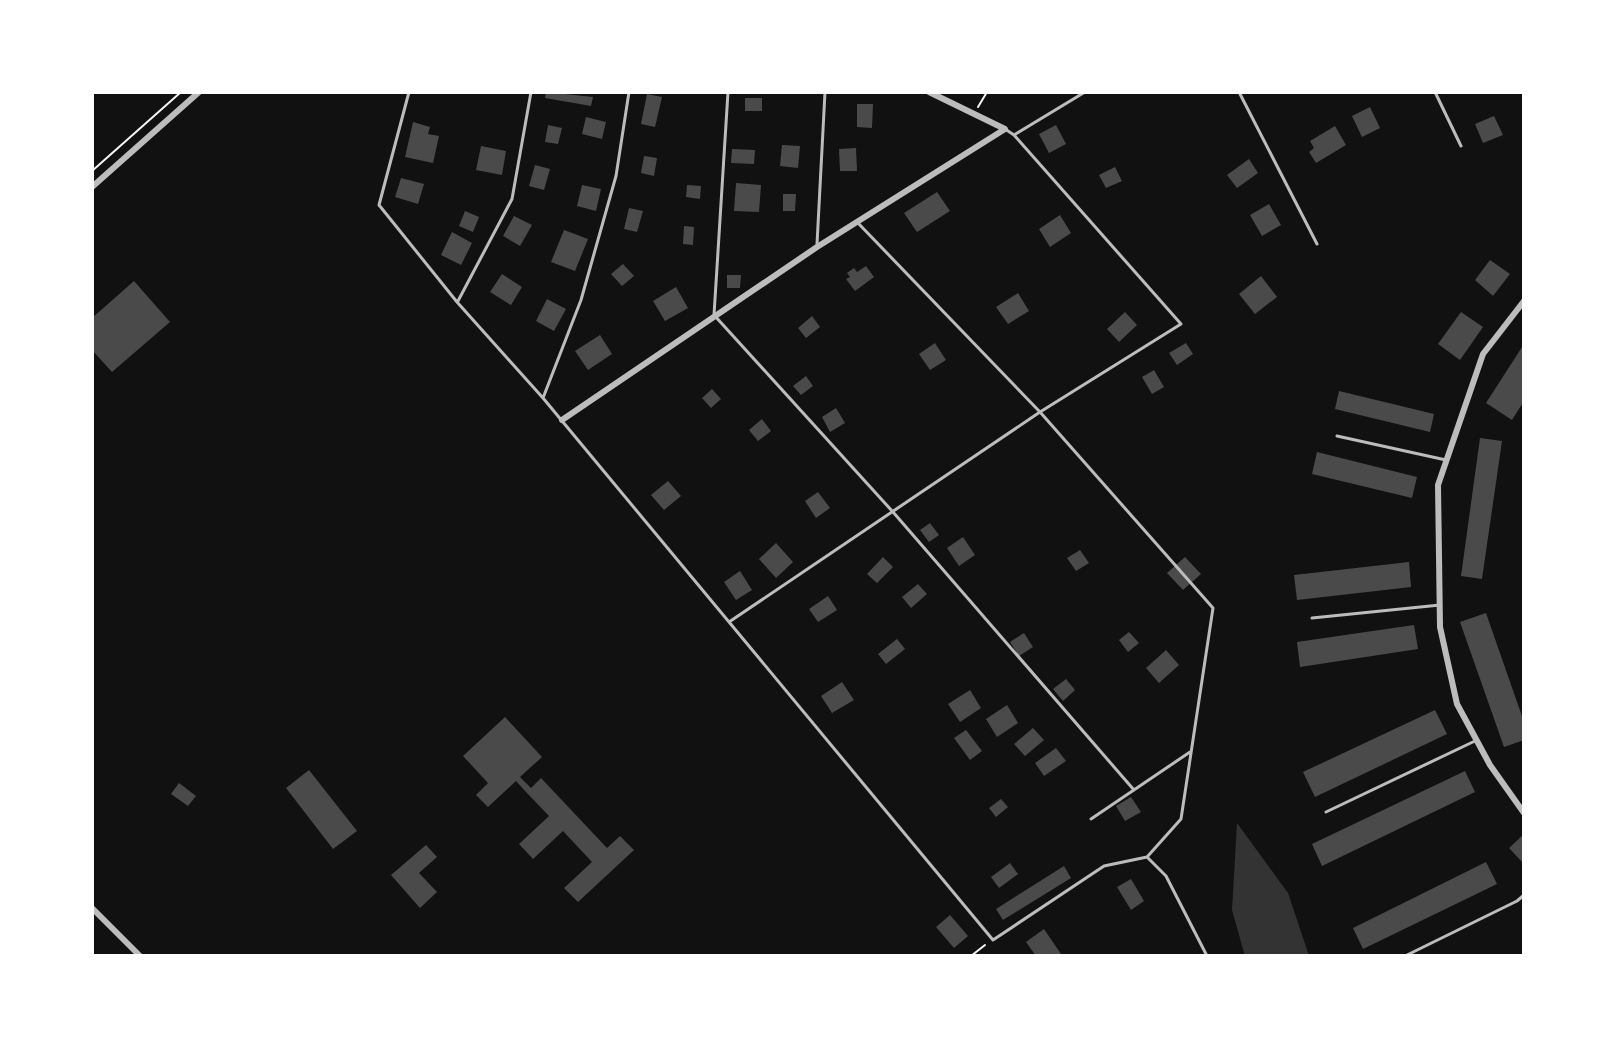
<svg xmlns="http://www.w3.org/2000/svg" width="1616" height="1048" viewBox="0 0 1616 1048" font-family="'DejaVu Sans',sans-serif">
  <style>
    .water { fill: #333 }
    .building { fill: #4a4a4a }
    .lines { fill: none; stroke-linecap: round; stroke-linejoin: round }
    .path { stroke: #f5f5f5; stroke-width: 2 }
    .service { stroke: #bcbcbc; stroke-width: 3 }
    .minor { stroke: #bcbcbc; stroke-width: 6 }
  </style>
  <rect width="100%" height="100%" fill="#111"/>
  <!-- water -->
  <path class="water" d="M1237 823 1288 893 1309 956H1245L1232 910Z"/>
  <!-- building -->
  <path class="building" d="M546 92 593 97 591 106 545 98Z
    M647 94 662 97 655 127 641 124Z
    M745 98H762V111H745Z
    M857 104H873L872 128 857 127Z
    M1370 107 1380 128 1362 137 1352 116Z
    M1494 116 1503 135 1483 143 1475 124Z
    M586 117 606 122 602 139 582 134Z
    M413 122 430 127 428 134 439 136 433 163 405 157Z
    M548 125 562 128 558 144 545 142Z
    M1056 125 1066 144 1049 153 1039 134Z
    M1335 126 1346 145 1316 163 1309 152 1314 148 1310 141Z
    M782 145 800 146 798 168 780 166Z
    M481 146 506 151 502 175 476 170Z
    M856 148 857 171H840L839 149Z
    M732 149 755 150 754 164 731 163Z
    M644 156 657 158 654 176 641 173Z
    M1249 159 1258 173 1237 188 1227 175Z
    M535 165 550 169 544 190 529 186Z
    M1115 167 1122 181 1106 188 1099 175Z
    M401 178 424 184 418 204 395 197Z
    M736 183 761 185 759 212 734 211Z
    M582 185 601 189 596 211 577 206Z
    M687 185 701 186 700 199 686 197Z
    M937 192 950 211 917 232 904 213Z
    M783 194H796L795 211H783Z
    M1269 204 1281 225 1262 236 1250 215Z
    M629 208 643 211 637 232 624 229Z
    M465 211 479 217 473 232 459 226Z
    M1060 215 1071 233 1050 247 1039 229Z
    M514 216 532 225 520 246 503 236Z
    M684 226 694 227 693 245 683 244Z
    M564 230 588 239 575 271 551 262Z
    M452 232 472 243 461 265 441 255Z
    M1490 260 1510 274 1493 296 1475 280Z
    M623 264 634 276 622 286 611 274Z
    M866 266 874 277 855 291 846 279 850 277 847 273 854 268 857 272Z
    M502 274 522 287 511 305 490 292Z
    M727 275H741L740 288H727Z
    M1261 276 1277 297 1255 314 1239 294Z
    M134 281 170 322 112 372 92 350V318Z
    M676 287 688 308 665 321 653 301Z
    M1018 293 1029 311 1008 324 996 307Z
    M547 299 566 309 554 331 536 321Z
    M1125 312 1137 325 1119 342 1107 329Z
    M1461 312 1483 327 1460 360 1438 344Z
    M812 316 820 327 806 338 798 328Z
    M600 335 612 354 588 370 575 351Z
    M935 343 946 360 930 370 919 354Z
    M1186 343 1193 354 1177 365 1169 353Z
    M1524 344V401L1512 420 1486 403Z
    M1154 370 1164 387 1152 394 1142 377Z
    M806 376 813 386 801 395 793 386Z
    M712 389 721 399 711 408 702 398Z
    M1339 391 1434 414 1430 432 1335 409Z
    M836 408 845 423 830 432 822 417Z
    M762 419 771 431 758 441 749 430Z
    M1480 438 1502 441 1482 579 1461 576Z
    M1317 452 1417 477 1412 498 1312 474Z
    M668 481 681 496 664 510 651 495Z
    M818 492 830 508 816 518 805 501Z
    M930 523 939 535 929 542 920 530Z
    M963 537 975 555 959 566 947 548Z
    M776 543 793 562 776 578 759 559Z
    M1080 550 1089 563 1076 571 1067 558Z
    M883 557 893 567 877 583 867 574Z
    M1185 557 1201 574 1183 590 1167 573Z
    M1409 562 1411 587 1297 600 1294 575Z
    M740 571 752 590 736 600 724 582Z
    M918 584 927 594 911 608 902 597Z
    M828 596 837 610 818 622 809 609Z
    M1486 613 1524 722V740L1504 747 1460 622Z
    M1414 625 1418 649 1300 667 1297 642Z
    M1129 632 1139 643 1128 652 1119 640Z
    M1024 633 1033 647 1019 656 1010 642Z
    M897 639 905 649 886 664 878 654Z
    M1166 650 1179 665 1159 683 1146 668Z
    M1066 679 1075 690 1063 701 1053 689Z
    M842 682 854 700 832 713 821 696Z
    M970 690 981 708 960 722 948 704Z
    M1007 705 1018 723 997 737 986 719Z
    M1435 710 1447 734 1315 797 1303 772Z
    M505 717 542 757 520 777 531 788 541 778 607 848 620 836 634 850 578 902 564 888 592 862 563 831 533 859 519 844 549 816 526 792 516 781 488 807 476 795 488 783 463 756Z
    M1033 728 1044 740 1025 756 1014 744Z
    M966 730 982 751 970 760 954 738Z
    M1056 748 1066 761 1044 776 1035 763Z
    M309 770 357 831 333 849 286 788Z
    M1465 771 1475 792 1322 866 1312 844Z
    M179 783 196 796 188 806 171 794Z
    M1131 797 1141 812 1125 821 1116 806Z
    M1001 799 1008 807 996 817 989 808Z
    M1524 834V864L1509 848Z
    M426 845 437 857 419 873 437 892 420 908 391 875Z
    M1486 862 1497 884 1363 949 1353 928Z
    M1010 863 1018 874 999 888 991 877Z
    M1064 866 1071 878 1003 920 996 909Z
    M1131 879 1144 901 1131 910 1117 887Z
    M950 915 968 936 954 948 936 927Z
    M1044 929 1061 954 1057 956H1036L1026 942Z"/>
  <g class="lines">
    <!-- path -->
    <path class="path" d="M978 107 987 92
      M92 171 181 92
      M971 956 985 945"/>
    <!-- service -->
    <path class="service" d="M409 92 379 205 457 302 543 398 993 940 1104 866 1147 857 1166 876 1207 956
      M728 92 714 315 893 512 1134 790
      M1239 92 1317 244
      M1435 92 1461 146
      M1014 135 1085 92
      M858 223 1040 412 1213 608 1181 819 1147 857
      M817 244 825 92
      M458 301 512 199 531 92
      M543 398 581 300 616 176 629 92
      M1337 436 1446 460
      M1312 618 1440 605
      M729 622 1040 412 1181 324 1014 135 1005 129
      M1326 812 1477 740
      M1091 819 1190 752
      M1405 956 1517 901 1524 895"/>
    <!-- minor -->
    <path class="minor" d="M92 187 199 92
      M1524 301 1483 354 1438 485 1440 627 1457 704 1490 765 1524 813
      M562 420 817 247 1005 129 929 92
      M92 908 140 956"/>
  </g>
  <!-- border -->
  <rect width="1616" height="1048" fill="none" stroke="#ffffff" stroke-width="188"/>
</svg>
